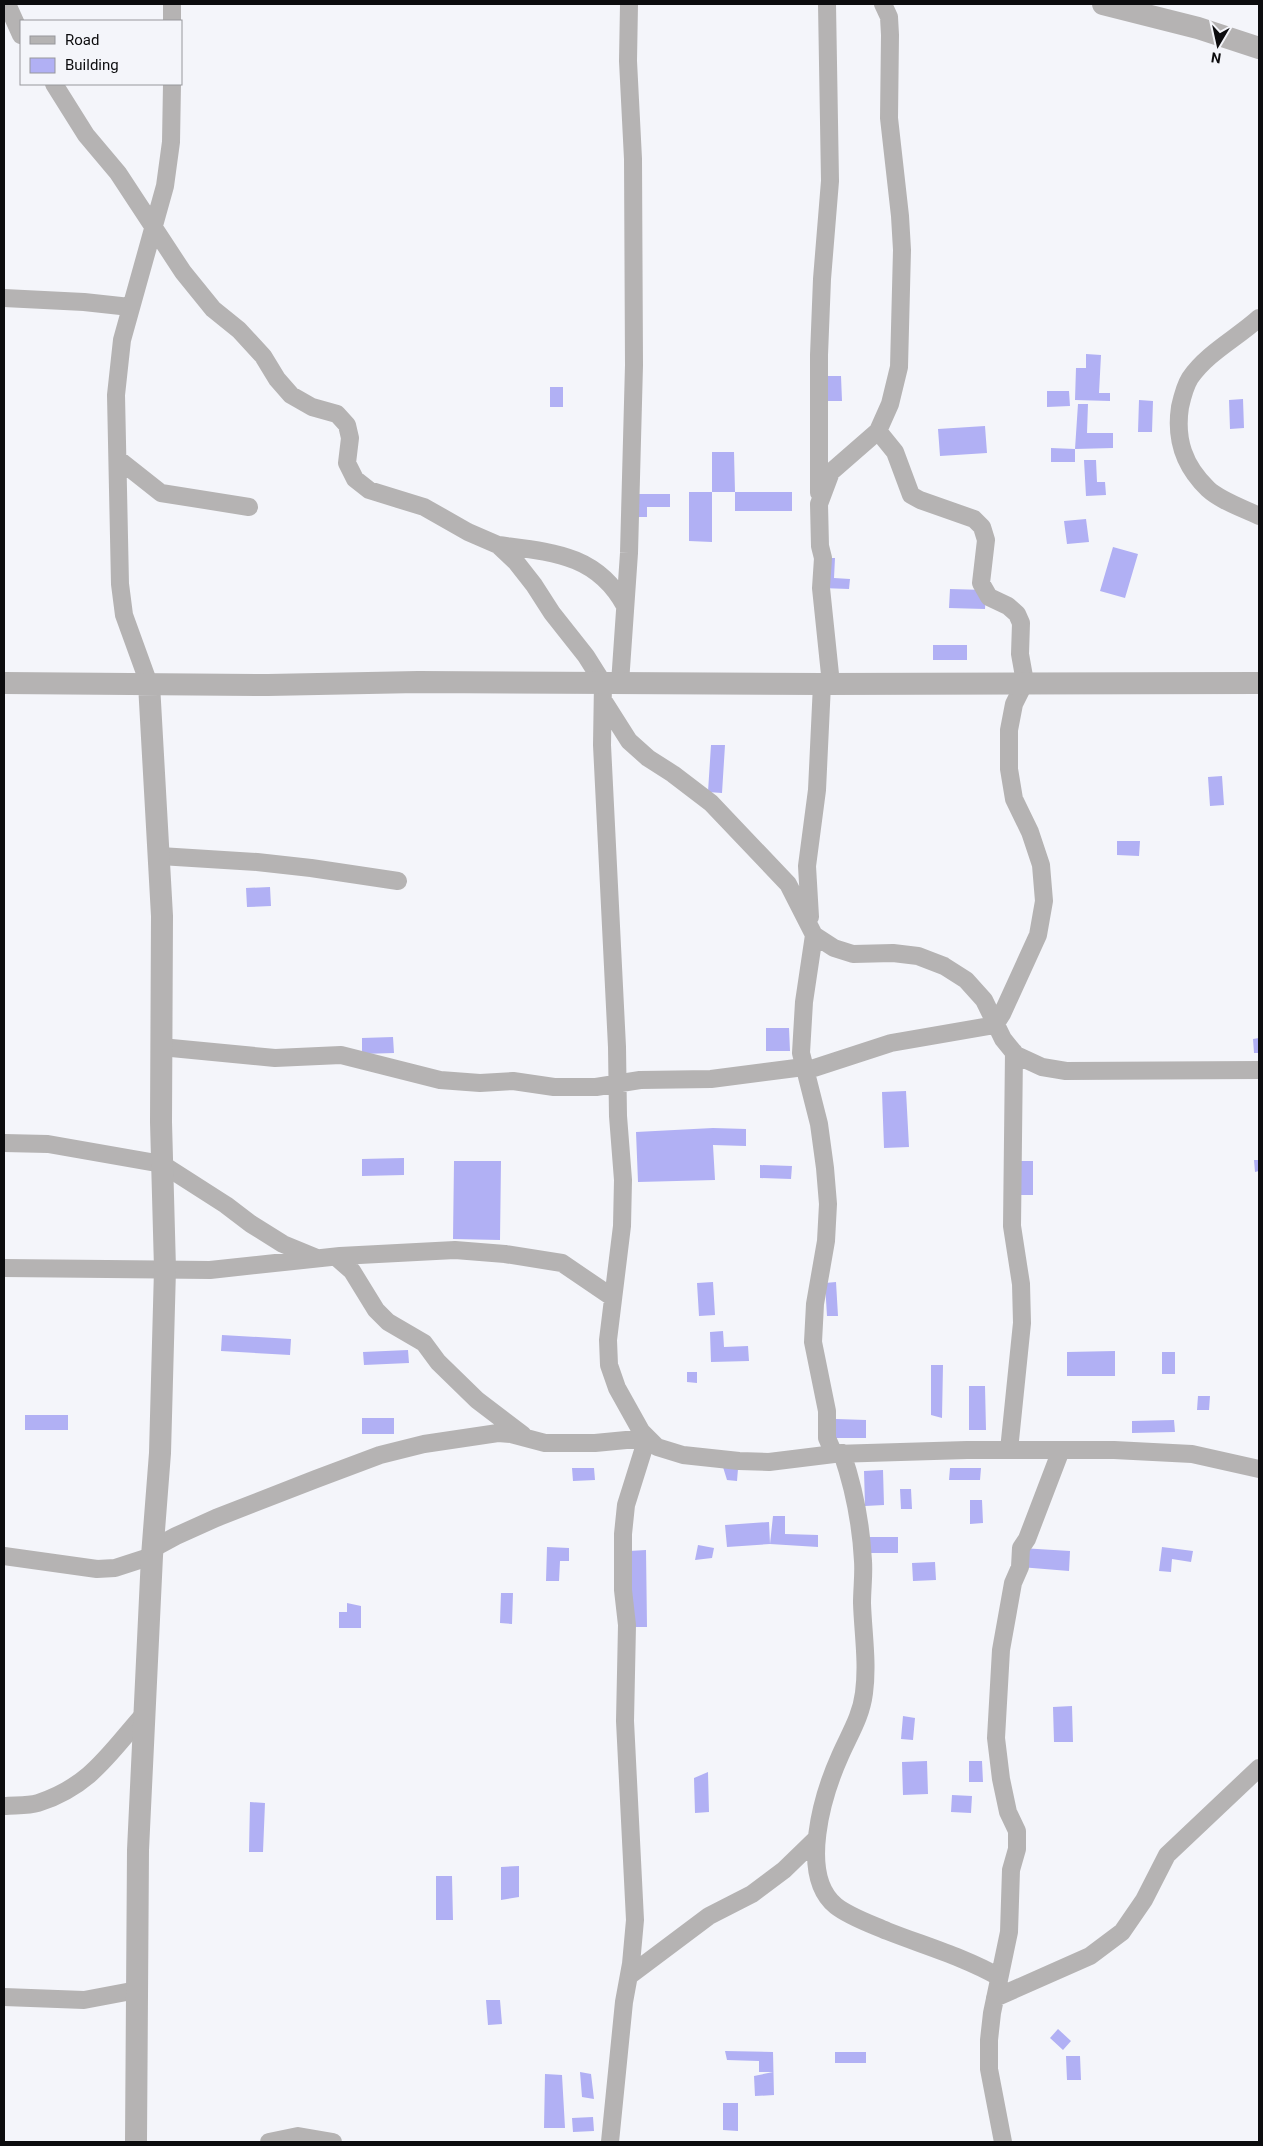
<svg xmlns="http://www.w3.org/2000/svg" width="1263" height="2146" viewBox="0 0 1263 2146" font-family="Roboto,sans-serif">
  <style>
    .building { fill: #b1b0f4 }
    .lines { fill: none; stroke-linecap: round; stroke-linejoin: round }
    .minor { stroke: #b5b3b3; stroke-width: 18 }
    .tertiary { stroke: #b5b3b3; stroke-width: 22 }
  </style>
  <rect width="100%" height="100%" fill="#f4f5fa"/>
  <!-- building -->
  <path class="building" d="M1086 354 1101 355 1099 393H1110V401L1075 400 1076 368H1086Z
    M826 376H841L842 401H825Z
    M550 387H563V407H550Z
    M1047 391H1069L1070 406 1047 407Z
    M1243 399 1244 428 1230 429 1229 400Z
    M1139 400 1153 401 1152 432H1138Z
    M1078 404H1088L1087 433H1113V448L1075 449V462H1051V448L1075 449Z
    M985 426 987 453 940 456 938 429Z
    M712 452H734L735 492H792V511H735V492H712V542L689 541V492H712Z
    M1084 460H1096L1097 482H1105L1106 495 1086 496Z
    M634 494H670V507H647V517H634Z
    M1086 519 1089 542 1067 544 1064 521Z
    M1113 547 1138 554 1125 598 1100 591Z
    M823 558H835L834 578 850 579 849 589 821 588Z
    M950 589 986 590 985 609 949 608Z
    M933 645H967V660H933Z
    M711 745H725L722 793 708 792Z
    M1222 776 1224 805 1210 806 1208 777Z
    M1117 841H1140L1139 856 1117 855Z
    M270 887 271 906 247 907 246 888Z
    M766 1028H789L790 1051H766Z
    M393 1037 394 1053 362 1054V1038Z
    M1259 1038V1053H1254L1253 1039Z
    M906 1091 909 1147 884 1148 882 1092Z
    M713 1128 746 1129V1146L713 1145 715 1180 638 1182 636 1132Z
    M404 1158V1175L362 1176V1159Z
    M1254 1160H1259V1171L1255 1172Z
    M454 1161H501L500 1240 453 1239Z
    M1020 1161H1033V1195H1020Z
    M760 1165 792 1166 791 1179 760 1178Z
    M713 1282 715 1315 699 1316 697 1283Z
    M836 1282 838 1316H827L825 1283Z
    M723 1331 724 1347 748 1346 749 1361 711 1362 710 1332Z
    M222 1335 291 1339 290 1355 221 1351Z
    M408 1350 409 1363 364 1365 363 1352Z
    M1115 1351V1376H1067V1352Z
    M1162 1352H1175V1374H1162Z
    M931 1365H943L942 1418 931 1415Z
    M687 1372H697V1383L687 1382Z
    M969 1386H985L986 1430H969Z
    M1198 1396H1210L1209 1410H1197Z
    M827 1411H836V1419L866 1420V1438H827Z
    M25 1415H68V1430H25Z
    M362 1418H394V1434H362Z
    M1174 1420 1175 1432 1132 1433V1421Z
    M723 1467 738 1469 737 1481 727 1480Z
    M572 1468H594L595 1480 573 1481Z
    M950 1468H981L980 1480H949Z
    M883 1470 884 1505 865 1506 864 1471Z
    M900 1489H911L912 1509H901Z
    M970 1500H982L983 1523 970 1524Z
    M773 1516H785V1534L818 1535V1547L770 1544Z
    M769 1522 770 1544 727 1547 725 1525Z
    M865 1537H898V1553H865Z
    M698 1545 714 1548 712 1558 695 1560Z
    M547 1547 569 1548V1561H560L559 1581H546Z
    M1162 1547 1193 1551 1191 1562 1172 1559 1171 1572 1159 1571Z
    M1021 1548 1070 1551 1069 1571 1020 1567Z
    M646 1550 647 1627H631L629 1551Z
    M935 1562 936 1580 913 1581 912 1563Z
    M501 1593H513L512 1624 500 1623Z
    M347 1603 361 1606V1628H339V1612H347Z
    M1072 1706 1073 1742H1054L1053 1707Z
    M903 1716 915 1718 913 1740 901 1739Z
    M927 1761 928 1794 903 1795 902 1762Z
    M969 1761H982L983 1782H969Z
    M708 1772 709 1812 695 1813 694 1778Z
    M952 1795 972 1796 971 1813 951 1812Z
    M250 1802 265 1803 263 1852H249Z
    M519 1866V1897L501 1900V1867Z
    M436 1876H452L453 1920H436Z
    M486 2000H500L502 2024 488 2025Z
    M1058 2029 1071 2041 1063 2050 1050 2038Z
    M725 2051 773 2052 774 2095 755 2096 754 2076 773 2072H759V2061L727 2060Z
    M835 2052H866V2063H835Z
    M1066 2056H1080L1081 2080H1067Z
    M580 2072 591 2074 594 2099 582 2097Z
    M545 2074 562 2075 565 2128H544Z
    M723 2103H738V2131L723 2130Z
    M593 2117 594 2131 573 2132 572 2118Z"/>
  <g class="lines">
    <!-- minor -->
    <path class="minor" d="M7 4 21 35
      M172 21V4
      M54 84 86 135 118 173 183 272 213 309 239 330 263 356 277 379 291 395 312 407 337 414 347 425 350 438 347 463 355 479 369 490 424 507 468 532 498 545 516 562 534 585 552 613 586 656 603 683 602 745 617 1047 618 1116 623 1180 622 1226 608 1340 609 1365 617 1388 641 1431 657 1447 683 1455 739 1461 769 1462 834 1454 967 1450H1114L1192 1454 1259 1469
      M4 298 84 302 130 307
      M1259 318C1237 338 1207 353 1190 378 1185 386 1182 398 1180 407 1175 440 1184 466 1208 489 1221 501 1243 508 1259 516
      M118 459 161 493 249 507
      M819 493V355L822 279 830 181 827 4
      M498 545C551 552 597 554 625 606
      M620 683 629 553 634 365 633 159 628 61 629 4
      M149 684 124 615 120 584 116 395 122 340 165 186 171 142 172 84
      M831 684 821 588 823 558 820 546 819 504 831 472 878 431 890 404 899 367 902 250 900 216 889 118 890 35 889 17 883 4
      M603 700 629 741 648 758 673 774 711 803 788 884 814 935 834 948 853 954 893 953 918 956 944 966 966 980 984 1000 1003 1039 1016 1055 1042 1067 1066 1071 1259 1070
      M160 856 257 862 311 868 398 881
      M810 917 807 866 817 790 822 684
      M814 935 804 1002 801 1053 819 1124 825 1168 828 1204 826 1241 815 1304 813 1342 827 1411V1438L834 1454
      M161 1047 275 1058 341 1055 440 1080 480 1083 513 1081 554 1087H596L640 1080 711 1079 804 1067
      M805 1071 891 1043 995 1025 1002 1014 1038 935 1044 901 1041 865 1030 832 1014 799 1009 769V730L1014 704 1025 682 1020 654 1021 623 1017 614 1008 606 989 597 981 583 986 540 982 527 974 519 920 500 911 495 895 452 878 431
      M4 1143 48 1144 162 1164 226 1205 251 1224 283 1244 317 1258
      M336 1257 352 1271 376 1310 388 1322 424 1343 438 1362 477 1400 523 1435
      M4 1268 210 1270 340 1256 455 1250 505 1254 562 1263 612 1297
      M1009 1450 1022 1323 1021 1284 1012 1226 1014 1052
      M842 1453C854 1488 861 1524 863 1561 864 1575 862 1589 862 1603 863 1633 868 1663 864 1693 861 1717 849 1735 840 1756 823 1794 798 1875 836 1906 850 1917 871 1924 887 1931 925 1946 964 1957 999 1977
      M152 1549 176 1536 216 1518 316 1479 380 1455 424 1444 498 1433 511 1434 545 1443H595L647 1438 626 1505 623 1534V1590L627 1625 625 1721 635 1920 631 1964 624 2002 610 2142
      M4 1556 97 1569 115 1568 152 1556
      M4 1806C15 1805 28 1806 38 1803 91 1786 110 1752 145 1713
      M629 1976 709 1916 752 1894 784 1870 817 1838
      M4 1997 84 2000 137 1990
      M995 1998 1090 1956 1122 1932 1144 1900 1167 1855 1259 1768
      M269 2142 298 2136 333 2142
      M1003 2142 989 2069V2040L992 2013 1009 1932 1011 1870 1017 1849V1831L1008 1812 1001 1779 996 1738 1001 1650 1013 1583 1020 1567 1021 1548 1027 1539 1061 1450"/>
    <!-- tertiary -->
    <path class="tertiary" d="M1103 4 1198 28 1259 48
      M4 683 268 685 418 682 822 684 1259 683
      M136 2142 138 1850 152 1556 160 1453 165 1269 161 1122 162 916 149 684"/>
  </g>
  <!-- border -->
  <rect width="1263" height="2146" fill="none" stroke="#0c0c0e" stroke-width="10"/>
  <!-- legend -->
  <rect x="20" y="20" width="162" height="65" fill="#f4f5fa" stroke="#97989c"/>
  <rect x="30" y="36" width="25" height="8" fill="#b5b3b3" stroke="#97989c"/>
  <text x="65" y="45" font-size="15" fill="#0c0c0e">Road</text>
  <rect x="30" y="58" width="25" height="15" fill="#b1b0f4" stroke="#97989c"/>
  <text x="65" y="70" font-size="15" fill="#0c0c0e">Building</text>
  <!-- north arrow -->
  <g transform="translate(1218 45) rotate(189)" stroke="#f4f5fa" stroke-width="4" paint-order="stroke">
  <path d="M0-4L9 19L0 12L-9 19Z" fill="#0c0c0e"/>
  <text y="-8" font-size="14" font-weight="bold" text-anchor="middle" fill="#0c0c0e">N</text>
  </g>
</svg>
